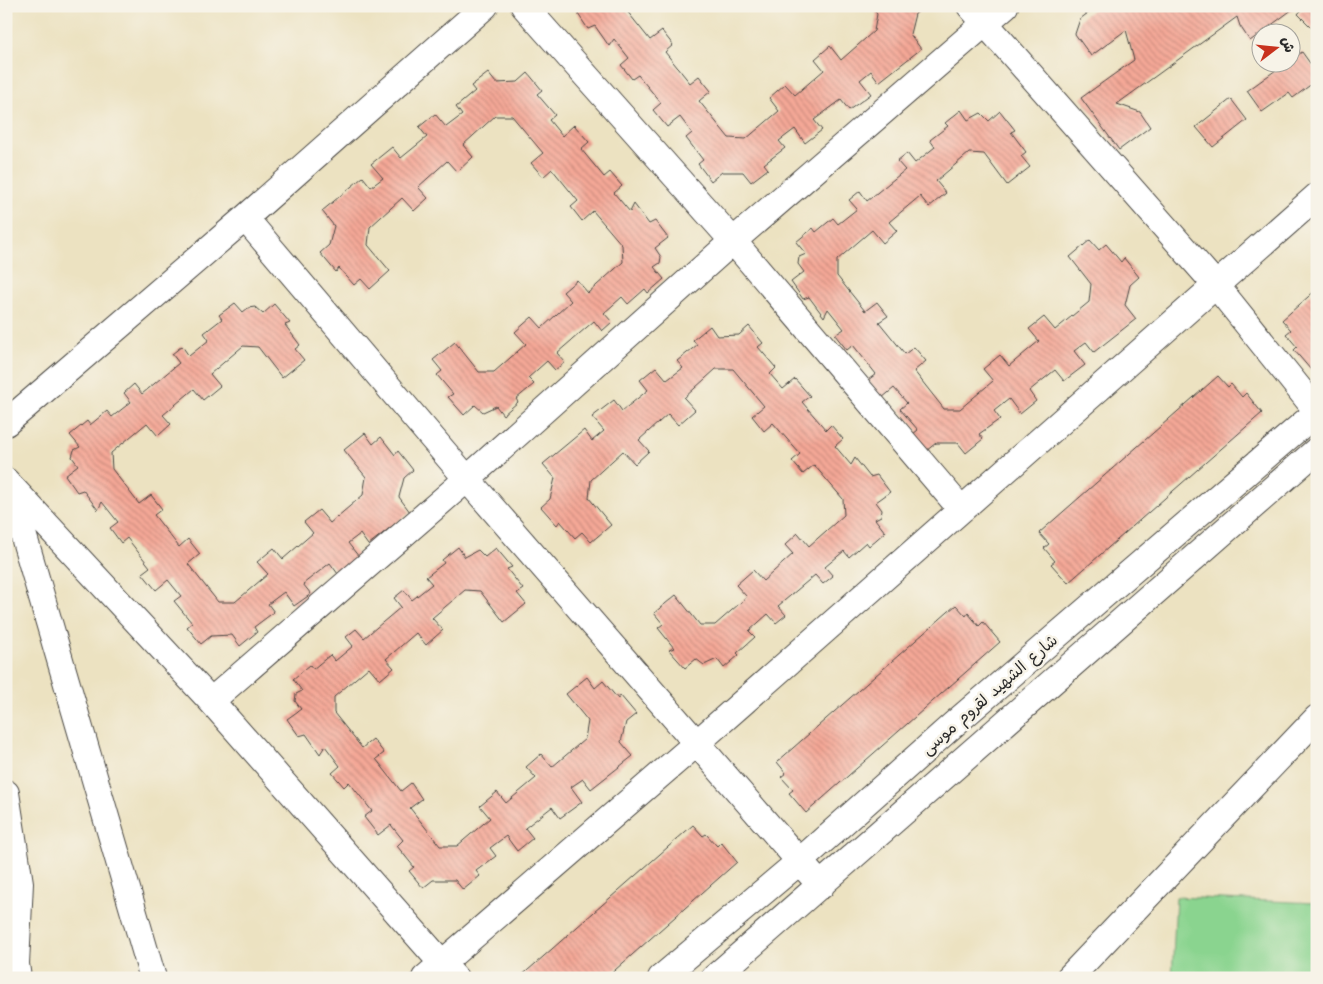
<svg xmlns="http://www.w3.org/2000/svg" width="1323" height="984" viewBox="0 0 1323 984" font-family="'Architects Daughter','Playpen Sans Arabic',sans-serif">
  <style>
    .pitch { fill: #8ad48f; stroke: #5a805d }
    .building { fill: url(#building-back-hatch) }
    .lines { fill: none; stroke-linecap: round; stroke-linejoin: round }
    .minor-casing { stroke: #484642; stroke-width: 28 }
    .minor { stroke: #fff; stroke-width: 26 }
    .labels { text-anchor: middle; stroke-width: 5; stroke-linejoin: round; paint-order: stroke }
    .street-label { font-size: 16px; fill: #2b2b2b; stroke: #f7f3e8 }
  </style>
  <defs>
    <pattern id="building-back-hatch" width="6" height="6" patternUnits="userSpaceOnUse" patternTransform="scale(1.25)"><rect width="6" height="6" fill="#f5a897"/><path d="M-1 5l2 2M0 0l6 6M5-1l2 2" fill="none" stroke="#c7897b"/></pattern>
  </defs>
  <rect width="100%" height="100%" fill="#f7f3e8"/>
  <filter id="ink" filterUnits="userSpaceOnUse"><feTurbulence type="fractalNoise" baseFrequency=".02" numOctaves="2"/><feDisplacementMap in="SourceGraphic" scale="10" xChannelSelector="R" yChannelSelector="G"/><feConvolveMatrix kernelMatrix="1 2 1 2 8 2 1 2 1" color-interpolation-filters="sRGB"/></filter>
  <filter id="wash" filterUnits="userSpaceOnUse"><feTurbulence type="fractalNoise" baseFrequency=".0096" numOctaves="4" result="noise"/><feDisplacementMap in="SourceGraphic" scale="20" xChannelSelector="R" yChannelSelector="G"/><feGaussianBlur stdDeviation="1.12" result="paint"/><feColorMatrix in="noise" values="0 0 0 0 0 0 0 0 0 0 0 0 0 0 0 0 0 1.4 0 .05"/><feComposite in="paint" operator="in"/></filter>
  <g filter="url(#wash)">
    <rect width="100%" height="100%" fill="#ece2c1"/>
    <!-- pitch -->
    <path class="pitch" d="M1176 897 1317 903V978H1172Z"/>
    <g id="blocks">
      <!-- building -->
      <path class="building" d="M583 6H623L650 40 662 31 673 45 665 52 690 83 699 76 711 91 699 101 729 138 746 139 779 111 769 98 785 84 795 95 824 70 815 59 830 46 841 60 874 31 877 14 871 6H925L915 14 910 34 921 49 879 82 871 71 860 80 871 94 849 110 841 100 814 120 822 130 805 143 795 129 779 141 785 148 764 164 768 169 751 182 743 172H722L711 181 698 164 703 160 686 138 692 133 680 117 667 127 653 110 661 103 638 75 632 79 621 65 629 58 614 39 609 46 595 26 588 29 576 11Z
        M1091 6H1297L1250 41 1240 26 1237 17 1117 104 1140 112 1150 127 1119 150 1081 98 1134 60 1126 30 1091 56 1075 34 1080 19 1092 10Z
        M1305 6H1314L1317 9V33L1298 14Z
        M1302 52 1317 73V80L1293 98 1289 93 1262 112 1247 91 1287 62H1290V60Z
        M488 73 496 83 518 82 528 73 542 90 537 94 555 115 549 120 562 136 574 125 589 142 581 149 604 177 610 172 622 186 614 193 630 212 634 204 649 224 655 221 668 238 655 248 661 257 660 263 654 267 664 279 648 293 645 289 628 304 622 297 604 313 612 322 602 331 594 321 557 353 565 362 555 370 547 361 528 378 534 384 516 399 518 402 503 415 496 406 483 412 475 405 464 415 448 397 453 394 437 375 442 371 433 360 455 342 479 372H494L526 344 515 332 532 317 542 328 571 301 563 292 577 280 588 293 623 262 622 245 593 211 582 221 571 207 578 201 552 169 543 177 531 163 543 153 512 116H495L463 145 473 157 457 172 447 161 418 187 428 198 414 211 402 198 370 227 368 245 390 271 370 289 361 279 354 285 339 268 336 272 320 253 329 245 334 226 322 211 363 177 371 187 383 178 371 164 392 147 401 158 427 137 419 127 435 114 446 127 462 115 456 107 475 91 471 86Z
        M1231 99 1247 120 1213 147 1196 127Z
        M961 110 968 120 981 113 989 121 1000 111 1015 130 1011 132 1026 152 1021 156 1030 167 1007 185 984 154 969 153 936 181 946 193 929 207 920 196 889 222 897 231 883 243 872 230 837 260V276L865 311 877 302 888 316 879 322 905 354 914 347 926 361 914 371 944 409H960L993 381 983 369 1000 355 1009 366 1039 341 1029 329 1044 317 1055 330 1089 302 1091 284 1070 257 1090 240 1099 250 1106 244 1121 262 1124 258 1139 277 1130 285 1125 305 1136 319 1094 352 1086 342 1074 351 1085 365 1064 381 1055 370 1029 391 1036 401 1020 414 1009 399 994 411 1000 419 979 434 983 439 966 453 958 443H936L926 451 913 434 918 430 900 409 907 403 894 388 882 398 868 380 876 374 853 345 847 350 835 335 844 329 828 309 824 317 809 297 803 299 791 282 804 272 798 264 799 257 806 254 796 242 813 228 816 232 833 218 838 224 857 209 849 200 860 191 867 201 905 170 897 161 907 153 915 163 935 147 930 140 948 126 945 123Z
        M1317 289V365L1311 370 1294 350 1297 347 1286 334 1291 330 1282 320Z
        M235 303 243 312 248 308 255 307 263 314 274 304 290 323 285 325 300 345 295 349 304 360 282 378 258 347 243 346 210 374 220 386 203 400 194 389 163 415 171 424 158 436 147 423 111 453 112 469 139 504 151 495 162 509 154 515 179 547 188 539 200 554 188 564 218 602H235L268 574 257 562 274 548 283 559 313 533 304 522 319 510 330 523 363 495 366 477 344 450 365 433 373 444 381 437 395 455 398 451 413 470 404 478 399 497 410 512 368 545 360 534 348 543 359 557 338 574 330 563 303 584 311 594 294 606 284 592 268 604 274 612 254 627 257 632 240 646 232 635 211 636 201 644 187 627 192 623 174 601 181 596 168 580 156 590 142 573 150 567 127 538 121 543 110 528 118 522 102 502 98 510 83 490 77 492 65 475 78 465 72 457 74 450 80 447 70 435 87 421 90 425 107 411 112 417 131 402 124 393 134 384 142 394 179 363 172 354 182 346 189 356 209 340 204 333 222 319 219 315Z
        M710 326 717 336 739 335 749 326 763 343 758 347 776 368 770 374 783 389 795 379 810 396 802 402 826 430 831 425 843 439 835 446 851 465 855 458 870 477 877 475 890 492 876 502 882 510 881 516 875 519 885 532 869 546 866 542 849 557 844 551 825 567 833 576 823 584 815 575 778 606 786 615 776 623 768 614 749 631 755 637 737 653 739 655 724 668 717 659 704 665 696 659 685 668 669 650 674 648 658 628 663 624 654 613 676 595 700 625H715L747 597 736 585 753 570 763 581 793 554 785 545 798 533 809 546 844 515 843 499 814 465 803 474 792 461 800 454 773 423 764 431 752 416 764 406 733 369H716L684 398 695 410 678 425 668 414 639 440 649 451 635 464 623 451 591 480 589 498 611 525 591 542 582 532 575 538 560 521 557 525 541 507 550 499 555 478 543 464 584 430 592 441 604 431 592 417 614 400 622 411 648 390 640 380 656 367 667 380 683 368 677 361 697 345 693 340Z
        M1218 376 1228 387 1231 384 1242 397 1246 393 1262 413 1068 583 1051 564 1055 561 1044 548 1049 544 1039 533Z
        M458 547 465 557 478 550 485 557 496 548 512 567 507 569 523 589 517 593 526 604 504 622 480 591 465 590 432 618 443 630 426 645 416 633 386 659 394 668 380 680 369 667 334 697V713L362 748 373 739 384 753 376 759 401 791 411 783 422 799 410 808 440 846H457L490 818 480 806 497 792 506 803 536 778 526 767 541 754 552 767 585 739 588 721 566 694 587 677 595 688 603 681 618 699 620 695 636 714 626 722 621 742 633 756 591 789 583 779 571 787 582 802 560 818 552 807 525 828 533 838 517 851 506 836 490 848 496 856 476 871 480 876 463 890 455 880H433L423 888 409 871 414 867 397 846 403 840 391 825 378 835 364 817 372 811 349 782 344 787 332 773 340 766 325 746 320 754 306 734 299 736 287 719 301 709 295 701 296 694 302 691 293 679 310 665 313 669 330 655 335 661 353 646 346 637 356 629 364 638 401 607 394 598 404 590 412 600 432 584 426 577 444 563 442 560Z
        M956 605 966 616 968 613 979 626 983 622 1000 642 806 813 789 793 793 790 781 777 786 773 777 762Z
        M693 825 703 836 706 834 717 846 721 842 737 862 606 978H519Z"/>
    </g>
  </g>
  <g filter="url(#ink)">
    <use href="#blocks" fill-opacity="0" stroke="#484642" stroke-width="1"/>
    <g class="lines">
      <defs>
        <path id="minor" d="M524 6 733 241 961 509
          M970 6 1215 284 1317 411
          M245 218 467 479 821 886
          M6 423 245 218 485 6
          M6 481 211 701 455 978
          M10 489 153 978
          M211 701 467 479 733 241 1005 6
          M6 793 20 883 16 964 18 978
          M425 978 698 742 1317 196
          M661 978 800 861 954 724 1317 412
          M714 978 1317 450
          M1069 978 1317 718"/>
      </defs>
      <!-- minor casing -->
      <use href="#minor" class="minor-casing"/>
      <!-- minor -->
      <use href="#minor" class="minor"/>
    </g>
  </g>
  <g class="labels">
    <!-- street labels -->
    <g class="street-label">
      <text transform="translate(989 694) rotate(-41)" y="6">شارع الشهيد لقروم موسى</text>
    </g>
  </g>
  <!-- margin -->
  <rect width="1323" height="984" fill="none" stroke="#f7f3e8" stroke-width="25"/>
  <!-- north arrow -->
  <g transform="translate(1276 48) rotate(74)"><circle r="24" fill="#f7f3e8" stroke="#a5a39c"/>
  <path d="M0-4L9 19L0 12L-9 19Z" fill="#c8321e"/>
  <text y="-8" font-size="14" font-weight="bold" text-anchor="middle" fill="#2b2b2b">ش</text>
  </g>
</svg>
